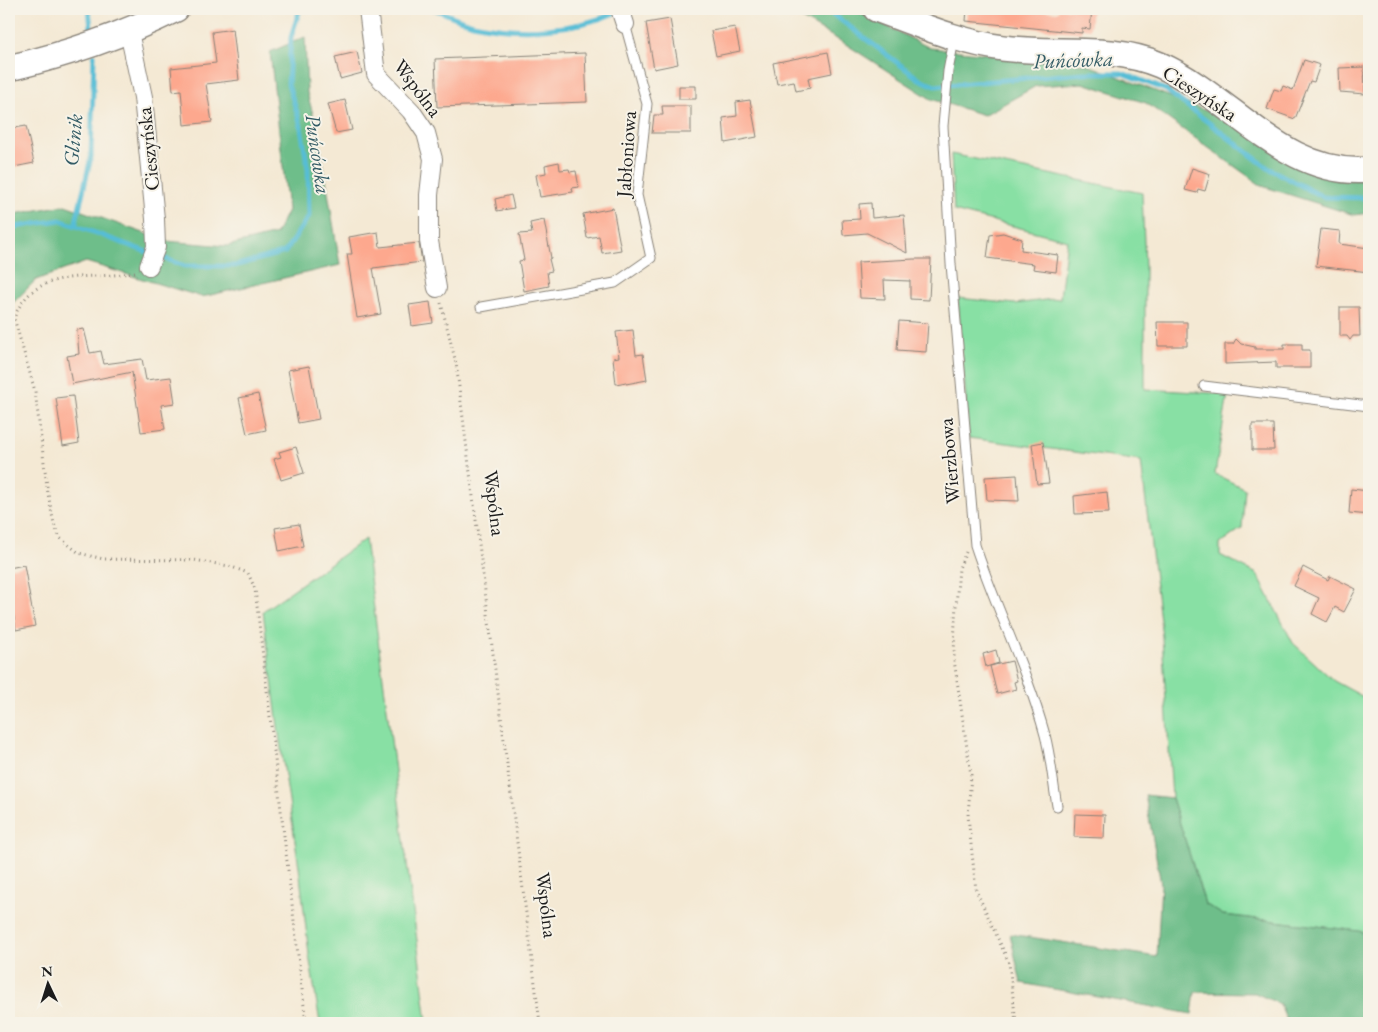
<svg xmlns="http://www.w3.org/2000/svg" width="1378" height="1032" viewBox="0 0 1378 1032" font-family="'EB Garamond',serif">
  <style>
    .green { fill: #88e0a4; stroke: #527e60 }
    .forest { fill: #6ebe8a; stroke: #456d53 }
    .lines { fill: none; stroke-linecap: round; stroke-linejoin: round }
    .stream { stroke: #57bdd5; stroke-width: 5 }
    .building { fill: #fda88e }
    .lane-casing { stroke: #888278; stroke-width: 11 }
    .street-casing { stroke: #888278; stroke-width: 20 }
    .secondary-casing { stroke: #888278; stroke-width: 28 }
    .path { stroke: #888278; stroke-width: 3; stroke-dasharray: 1 4; stroke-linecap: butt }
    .lane { stroke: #fff; stroke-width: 9 }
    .street { stroke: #fff; stroke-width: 18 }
    .secondary { stroke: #fff; stroke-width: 25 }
    .labels { text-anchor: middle; stroke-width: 4; stroke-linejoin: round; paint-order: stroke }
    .street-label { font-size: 20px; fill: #1c1c1c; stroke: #f7f3e8 }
    .water-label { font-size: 21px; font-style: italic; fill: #345c66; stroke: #f7f3e8 }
  </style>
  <rect width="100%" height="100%" fill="#f7f3e8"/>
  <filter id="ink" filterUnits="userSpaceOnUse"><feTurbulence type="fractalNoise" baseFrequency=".02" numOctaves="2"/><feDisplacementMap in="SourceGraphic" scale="10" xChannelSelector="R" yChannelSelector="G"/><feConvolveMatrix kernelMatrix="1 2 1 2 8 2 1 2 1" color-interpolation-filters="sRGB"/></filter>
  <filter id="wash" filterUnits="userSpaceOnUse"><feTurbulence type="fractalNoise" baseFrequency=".0096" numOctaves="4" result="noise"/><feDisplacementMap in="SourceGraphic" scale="20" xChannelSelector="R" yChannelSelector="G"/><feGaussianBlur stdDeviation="1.12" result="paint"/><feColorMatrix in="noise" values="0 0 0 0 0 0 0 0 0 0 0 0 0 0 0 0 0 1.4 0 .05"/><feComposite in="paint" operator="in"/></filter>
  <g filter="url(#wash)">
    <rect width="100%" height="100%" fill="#f4e9d4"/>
    <!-- green -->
    <path class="green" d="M951 154 1142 193 1145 266V389L1228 394 1215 474 1245 489 1242 528 1220 544V555L1257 574 1293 643 1334 681 1369 700V935L1359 931 1223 915 1205 904 1172 798 1162 637 1141 461 969 438 958 298 1015 304 1060 298 1067 240 954 211Z
      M365 539 419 956 427 1023H320L309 955 299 867 280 742 263 611Z"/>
    <!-- forest -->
    <path class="forest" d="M812 9H847L863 14 930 48 1086 64 1204 110 1333 178 1369 176V213L1354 215 1262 186 1146 103 1083 83 1036 86 984 115 931 99 844 43 802 19Z
      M305 37 307 93 318 132 340 265 202 297 86 262 36 280 10 306 9 315V215L65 205 166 241 227 246 276 234 288 210 270 52Z
      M1145 795 1172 798 1205 904 1223 915 1359 931 1369 935V1023H1288L1280 1004 1255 993 1195 992 1192 1014 1021 983 1010 934 1157 957 1161 884Z"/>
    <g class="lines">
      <!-- stream -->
      <path class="stream" d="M89 9 92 37
        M434 9C447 14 460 20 473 24 519 34 575 31 617 12
        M826 9 919 79 935 86 1084 73H1122L1166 90 1268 168 1323 197 1369 198
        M75 226 91 157 94 55
        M9 228 60 220 185 266H234L285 252 309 216 308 169 300 122 288 84 291 37 300 9"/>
    </g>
    <g id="blocks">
      <!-- building -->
      <path class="building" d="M967 9H1027L1058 12 1059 9H1092L1090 29 1082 28V33L966 21Z
        M670 19 678 64 654 69 646 23Z
        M735 27 740 51 716 56 711 31Z
        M233 29 239 80 206 84 212 122 184 125 181 90 173 91 171 68 216 63 212 32Z
        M357 52 362 73 340 79 335 57Z
        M828 52 832 73 808 78 810 88 796 91 794 81 777 84 773 63Z
        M585 53 587 102 437 107 435 59Z
        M1304 60 1320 65 1314 82 1310 81 1295 119 1267 109 1274 89 1281 91 1283 86 1293 90Z
        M1364 67 1365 94 1340 92 1339 68Z
        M679 86H696V99H679Z
        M345 100 352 130 336 133 328 104Z
        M750 100 757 137 725 143 723 118 737 116 736 102Z
        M662 106H691V133H652L654 115H663Z
        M26 126 34 163 9 168V129Z
        M559 162 560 170 569 169 570 172 576 171 579 187 572 188 573 192 540 197 536 175 546 173 545 165Z
        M1192 168 1210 174 1205 191 1198 189 1197 193 1185 190Z
        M511 195 514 208 497 211 495 199Z
        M871 203 872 218 904 215 907 253 867 233 843 235 842 220 860 219 859 204Z
        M613 208 621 250 602 253 599 236 587 238 583 214Z
        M544 220 551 258 549 259 552 271 547 272 549 286 524 291 519 261 524 260 519 234 532 233 530 223Z
        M1321 229 1340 231 1339 244 1369 248V272L1316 266Z
        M378 232 380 247 419 243 422 262 373 268 381 314 357 318 347 254H352L349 237Z
        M1003 233 1022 239 1021 250 1058 255 1056 272 1033 269 1034 264 987 258 990 235Z
        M914 259H931L929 300 910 299V281L884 280 885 299 860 298 858 262Z
        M430 302 433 323 412 326 409 305Z
        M1340 307H1359L1360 336H1353L1350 340 1347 336H1340Z
        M899 321 928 323 926 352 897 350Z
        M1157 322H1187V346H1158Z
        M84 329 90 353 101 351 104 364 142 359 146 380 171 377 175 403 161 405 165 429 141 432 132 372 72 384 67 356 79 354 77 330Z
        M633 330 636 355 643 354 647 380 626 384V382L616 384 613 358 619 357 616 332Z
        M1236 339 1241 344 1255 347V349H1284V344H1302V350H1310V368H1276V362L1225 364V344H1233Z
        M309 366 319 419 298 423 288 370Z
        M258 394 266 430 247 434 239 398Z
        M73 396 79 443 63 446 56 398Z
        M1252 424H1273L1274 450H1252Z
        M1043 442 1049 483 1037 484 1032 444Z
        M296 447 304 473 281 480 274 459 281 457 279 452Z
        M1017 475 1019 501 987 500 985 477Z
        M1351 489 1369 491V515L1349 513Z
        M1107 492 1109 513 1075 514 1074 496Z
        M299 524 303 546 279 551 275 528Z
        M24 565 35 626 16 630 9 586V568Z
        M1303 567 1328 580 1330 576 1356 589 1344 612 1335 607 1327 622 1312 614 1319 598 1294 586Z
        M996 650 999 663 986 667 983 654Z
        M1012 661 1017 681 1014 682 1016 689 997 694 990 666Z
        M1075 814 1105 815 1104 838 1074 837Z"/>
    </g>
  </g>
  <g filter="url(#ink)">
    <use href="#blocks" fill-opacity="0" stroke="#888278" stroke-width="1"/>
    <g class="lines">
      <defs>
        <path id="lane" d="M954 40 948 71 943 126 951 264 975 545C996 609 1027 669 1045 735 1051 758 1053 783 1057 806
          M481 307 615 283 651 258 637 195 647 104 625 24
          M1204 386 1369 406"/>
        <path id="street" d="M368 9 376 74 411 111 426 133 433 159 429 195V241L437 288
          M620 9 625 24
          M129 32 143 97 155 219 156 247 149 266"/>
        <path id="secondary" d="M876 9C918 24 958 42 1003 48 1056 55 1110 44 1160 65 1231 96 1285 178 1369 170
          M9 68C69 54 121 36 176 9"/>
      </defs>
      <!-- lane casing -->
      <use href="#lane" class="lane-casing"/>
      <!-- street casing -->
      <use href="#street" class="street-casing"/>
      <!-- secondary casing -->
      <use href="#secondary" class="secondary-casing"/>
      <!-- path -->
      <path class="path" d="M135 272C89 282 35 264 14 318L35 391 48 494 54 524 60 538 79 553 103 559 194 560 229 566 248 573 255 589 306 1023
        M441 303 456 363 540 1023
        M966 552 959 568 955 619 954 660 971 775 968 816 976 890 1009 963 1016 1023"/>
      <!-- lane -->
      <use href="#lane" class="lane"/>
      <!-- street -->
      <use href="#street" class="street"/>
      <!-- secondary -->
      <use href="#secondary" class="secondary"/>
    </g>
  </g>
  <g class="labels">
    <!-- street labels -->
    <g class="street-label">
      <text transform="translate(418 88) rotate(53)" y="7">Wspólna</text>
      <text transform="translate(1200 93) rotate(33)" y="7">Cieszyńska</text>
      <text transform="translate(148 149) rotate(-96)" y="7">Cieszyńska</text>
      <text transform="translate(626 154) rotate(-86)" y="7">Jabłoniowa</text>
      <text transform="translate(949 461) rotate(-95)" y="7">Wierzbowa</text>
      <text transform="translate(495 503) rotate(83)" y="7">Wspólna</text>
      <text transform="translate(547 905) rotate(83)" y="7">Wspólna</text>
    </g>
    <!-- water labels -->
    <g class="water-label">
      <text transform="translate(1073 60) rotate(-2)" y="7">Puńcówka</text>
      <text transform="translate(73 140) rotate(-85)" y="7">Glinik</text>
      <text transform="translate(318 154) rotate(82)" y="7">Puńcówka</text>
    </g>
  </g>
  <!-- margin -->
  <rect width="1378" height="1032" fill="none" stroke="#f7f3e8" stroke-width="30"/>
  <!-- north arrow -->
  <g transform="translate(48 984) rotate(356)" stroke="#f7f3e8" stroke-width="4" paint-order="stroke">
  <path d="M0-4L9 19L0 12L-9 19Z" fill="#1c1c1c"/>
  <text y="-8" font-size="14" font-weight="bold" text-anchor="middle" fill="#1c1c1c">N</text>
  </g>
</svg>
